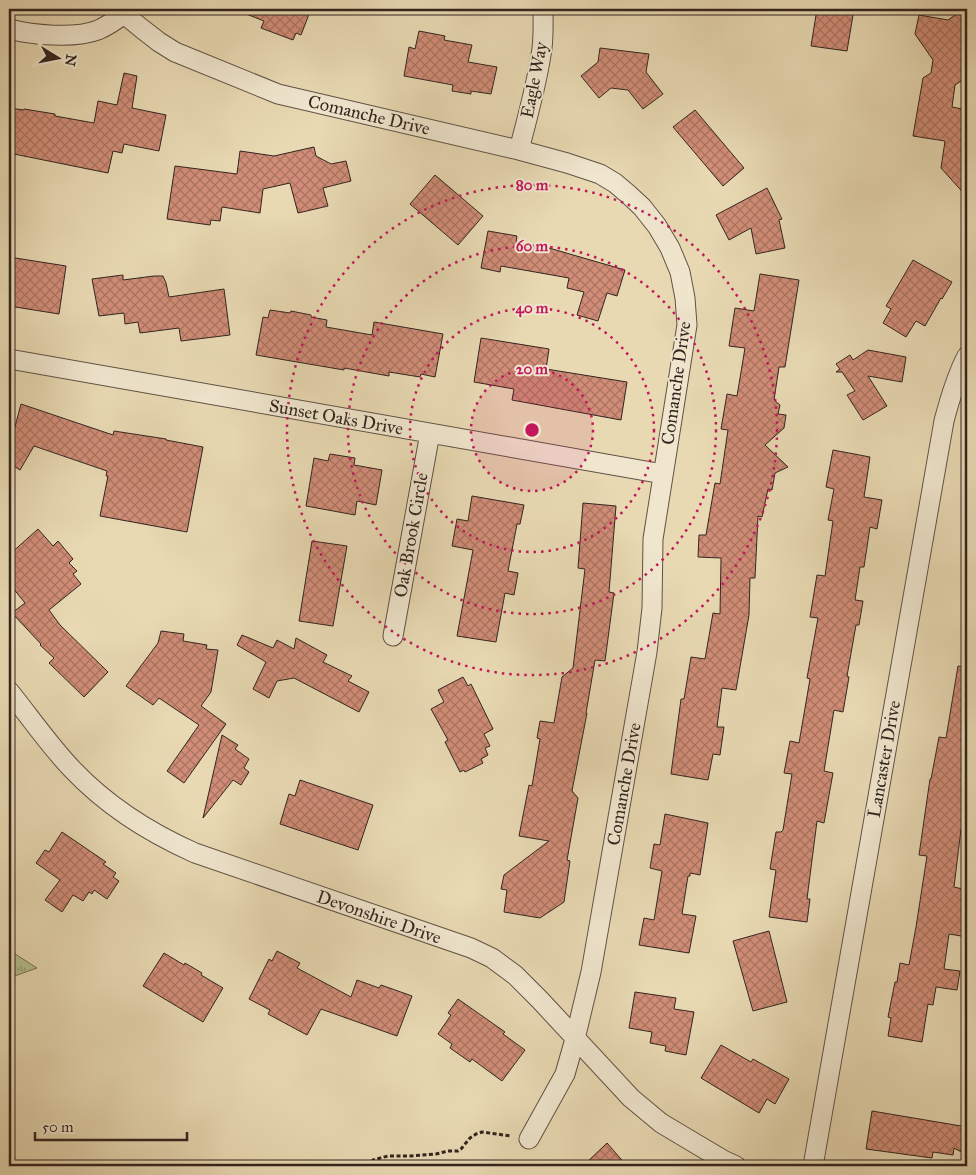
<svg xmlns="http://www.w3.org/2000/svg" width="976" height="1175" viewBox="0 0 976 1175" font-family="'IM FELL Great Primer',serif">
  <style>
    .grass { fill: url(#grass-tufts); stroke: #747256 }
    .building { fill: url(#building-cross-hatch); stroke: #32251f }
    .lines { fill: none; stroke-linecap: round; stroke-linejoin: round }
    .minor-casing { stroke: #605244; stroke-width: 21 }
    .path { stroke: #32251f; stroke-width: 3; stroke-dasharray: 4 2.5; stroke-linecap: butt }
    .minor { stroke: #f0e6ce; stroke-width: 19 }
    .ring { fill: none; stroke: #c2185b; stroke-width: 2.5; stroke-dasharray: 2.5 5 }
    .labels { text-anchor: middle; stroke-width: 4; stroke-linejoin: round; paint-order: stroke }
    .street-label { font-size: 18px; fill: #32251f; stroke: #f0e6ce }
    .centre { fill: #c2185b; stroke: #f0e6ce; stroke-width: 2.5 }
    .ring-label { font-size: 15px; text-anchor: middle; font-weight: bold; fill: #c2185b; stroke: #f0e6ce; stroke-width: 4; stroke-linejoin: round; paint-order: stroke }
  </style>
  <defs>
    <pattern id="grass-tufts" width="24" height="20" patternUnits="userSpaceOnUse" patternTransform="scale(1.25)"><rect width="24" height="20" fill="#b6bf8c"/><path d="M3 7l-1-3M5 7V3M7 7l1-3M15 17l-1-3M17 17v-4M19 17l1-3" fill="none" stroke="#959b72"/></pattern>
    <pattern id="building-cross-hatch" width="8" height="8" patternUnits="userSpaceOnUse" patternTransform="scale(1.25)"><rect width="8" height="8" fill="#d18d77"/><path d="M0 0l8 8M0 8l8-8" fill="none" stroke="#aa7361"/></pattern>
  </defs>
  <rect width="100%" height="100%" fill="#e8d9b3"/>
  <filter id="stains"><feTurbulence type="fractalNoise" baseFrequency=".004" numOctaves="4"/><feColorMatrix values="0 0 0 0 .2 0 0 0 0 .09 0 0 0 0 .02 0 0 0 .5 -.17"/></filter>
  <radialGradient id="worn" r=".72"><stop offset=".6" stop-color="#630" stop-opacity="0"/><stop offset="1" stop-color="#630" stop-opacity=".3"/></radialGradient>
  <!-- grass -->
  <path class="grass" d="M9 950 37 968 9 978Z"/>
  <!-- building -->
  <path class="building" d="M236 9H311L301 35 296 33 293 40 261 28 264 21 236 10Z
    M817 9H854L847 51 811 46Z
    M964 9H967V77L955 85 952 107 967 110V197L941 168 945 141 913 136 923 78 931 73 933 60 915 34 919 15 948 20Z
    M419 31 445 36 444 40 472 45 468 62 497 67 491 94 471 91V94L452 91 453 85 404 76 409 47 415 49Z
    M600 48 649 54 646 72 663 94 643 109 628 90 611 88 599 98 581 76 598 62Z
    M124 73 137 76 132 108 166 115 159 151 124 144 122 153 113 151 108 173 9 153V108L24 110V109L55 114V116L94 123 98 101 117 105Z
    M695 110 744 168 723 186 673 127Z
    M314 147 316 156 331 164 346 161 351 181 323 188 328 206 298 213 290 183 263 189 260 213 222 207 220 221 211 220 210 225 167 219 175 166 237 174 240 151 274 156Z
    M435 175 483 216 458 245 410 204Z
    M767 188 782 219 779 220 785 248 756 254 751 228 729 240 716 215Z
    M488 231 517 236 516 242 549 248 625 270 617 296 607 293 598 321 577 315 584 292 567 288 569 278 501 266 500 272 481 268Z
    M9 257 66 266 59 314 9 306Z
    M913 260 952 282 942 299 941 298 925 326 916 321 906 337 883 323 891 309 886 306Z
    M760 274 799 280 785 367H779L774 400 780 405 778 414 786 415 784 428 765 445 788 467 775 473 772 490 768 489 762 517 758 516 755 578H750L749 615 736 690 722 688 717 727H724L720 755 713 754 708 780 671 774 681 699H684L691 657 705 659 713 613 720 614 721 558 698 557 699 535H706L715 483 720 484 728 430 721 429 727 394 737 396 745 348 729 346 735 308 754 311Z
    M123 275V280L154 276H163L166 283 169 297 224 289 230 335 181 341 179 328 140 333 138 322 125 324 124 313 99 316 92 279Z
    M270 310 290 313 291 311 311 315V317L327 320 326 327 372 335 374 322 443 334 435 377 421 374 420 377 389 372V376L344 368V370L256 355 263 317 268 318Z
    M481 338 549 349 546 369 627 382 621 420 512 400 514 389 474 382Z
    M868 350 906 357 902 382 868 376 887 406 863 420 847 395 855 391 842 372H836L840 369 836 364 850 355 853 360Z
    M21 404 113 435 114 431 166 439V440L203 447 187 532 100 516 108 476H106L107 471 34 446 20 470 9 463V449Z
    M833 450 870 457 864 497 882 500 877 529 870 527 864 567H860L855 600 863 601 859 625H856L847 676 849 677 843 712 834 710 824 771 833 773 824 823 817 821 807 899H810L807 922 769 917 776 870 770 869 776 832H781L783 830 792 774 784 773 790 741 799 743 810 679 807 678 818 618 810 617 817 575 825 576 833 521 828 520 834 489 826 487Z
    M330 454 355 458 354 465 382 470 376 505 357 501 355 515 306 506 314 458 328 461Z
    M472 496 524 505 520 524H517L508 571 518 573 514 595 505 593 496 642 457 636 473 550 452 546 457 519 468 521Z
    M583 503 616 506 609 592 614 593 605 661 595 660 586 713H587L572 791 578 798 567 860 570 861 564 902 540 918 504 912 507 890 501 889 504 875 549 841 519 836 529 785 532 786 540 739 537 738 540 721 554 723 562 677 573 668 585 569 578 568Z
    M38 529 53 546 58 541 73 559 69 563 77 571 73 574 81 584 49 610 60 625 108 672 84 697 49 663 54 658 40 645 41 644 12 613 25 603 9 583V555Z
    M312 541 347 546 333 626 299 621Z
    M161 631 184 634 183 641 207 645 206 649 218 650 211 692 201 706 226 724 184 783 167 771 199 725 159 698 153 705 126 686 158 643Z
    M242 635 273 648 277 640 294 649 296 638 327 655 323 662 352 676 348 681 369 692 359 712 294 678 277 681 269 698 253 689 266 662 237 645Z
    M958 666 967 667V830L961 829 954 887 967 890V937L949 934 944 969 960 971 957 990 936 987 933 1005 928 1004 922 1042 888 1036 891 1018 888 1017 895 982H897L900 963 909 965 916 927 927 856 919 855 930 779H931L939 737 946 738Z
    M463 677 468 686 471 684 493 729 484 734 490 746 485 748 488 755 481 759 483 763 465 772 464 770 460 772 445 742 448 740 431 709 444 702 438 690Z
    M222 735 238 745 235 749 249 759 244 768 249 772 241 785 233 780 203 818Z
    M300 780 373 805 358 850 280 824 289 794 295 796Z
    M665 814 708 823 700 875 690 873V876H688L682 914 696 916 689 953 639 945 644 918 654 920 662 871 650 868 654 844 660 845Z
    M62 832 106 862 103 864 116 873 113 877 119 881 107 899 94 890 92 894 89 892 83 901 73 895 62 912 45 900 60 880 36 863 45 850 49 852Z
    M769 931 787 1002 753 1011 733 941Z
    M277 951 300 963 297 968 351 997 357 980 379 988 381 985 412 996 397 1036 321 1009 307 1035 268 1014 270 1010 249 999 269 959 272 961Z
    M164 953 184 965 185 963 202 973 201 975 223 988 203 1022 143 986Z
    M635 992 676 998 674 1009 694 1012 686 1055 665 1051 666 1046 650 1043 652 1032 629 1028Z
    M458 999 505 1032 503 1034 525 1050 502 1081 472 1059 470 1062 450 1048 452 1044 438 1034 451 1015 448 1013Z
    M721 1045 751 1062 753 1059 789 1079 775 1104 767 1099 759 1113 701 1078Z
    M872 1111 967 1127V1155L954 1148 953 1155 933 1152 932 1158 866 1149Z
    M607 1143 627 1166H583Z"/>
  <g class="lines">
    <defs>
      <path id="minor" d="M120 9 124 14 141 28 159 42 175 52 278 94 519 150 567 163 600 174 615 183 628 194 642 207 657 226 670 248 680 272 685 298 687 325 653 539 652 608 647 652 591 972 575 1039 565 1074 529 1139
        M9 29C32 35 75 39 98 30 107 26 116 20 124 14
        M519 150C527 119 536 87 541 55 544 40 543 24 543 9
        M9 359 663 474
        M393 636 430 433
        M9 691C30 717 49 745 72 769 106 805 150 833 195 853L471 948 492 958 515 975 540 1000 631 1098 661 1123 723 1160 736 1166
        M813 1166 944 421C950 398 956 377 967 356"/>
    </defs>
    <!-- minor casing -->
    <use href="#minor" class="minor-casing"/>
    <!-- path -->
    <path class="path" d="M367 1166 373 1160 388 1156H410L436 1154 448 1151H458L461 1149 470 1138 476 1134 482 1132 511 1136"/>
    <!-- minor -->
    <use href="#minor" class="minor"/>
  </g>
  <!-- distance rings -->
  <circle cx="532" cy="430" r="61" fill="#c2185b" fill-opacity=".12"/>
  <g class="ring">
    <circle cx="532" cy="430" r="61"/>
    <circle cx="532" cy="430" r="122"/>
    <circle cx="532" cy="430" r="184"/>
    <circle cx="532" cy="430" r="245"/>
  </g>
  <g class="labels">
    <!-- street labels -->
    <g class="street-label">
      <text transform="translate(534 80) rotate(-79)" y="6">Eagle Way</text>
      <text transform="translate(369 115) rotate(13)" y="6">Comanche Drive</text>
      <text transform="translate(676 383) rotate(-82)" y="6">Comanche Drive</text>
      <text transform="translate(336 417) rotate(10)" y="6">Sunset Oaks Drive</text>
      <text transform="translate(411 535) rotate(-80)" y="6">Oak Brook Circle</text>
      <text transform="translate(884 759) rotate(-80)" y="6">Lancaster Drive</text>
      <text transform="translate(624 784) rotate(-80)" y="6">Comanche Drive</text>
      <text transform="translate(379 917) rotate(19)" y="6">Devonshire Drive</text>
    </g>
  </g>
  <circle cx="532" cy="430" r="8" class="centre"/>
  <g class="ring-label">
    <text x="532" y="190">80 m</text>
    <text x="532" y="251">60 m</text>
    <text x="532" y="313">40 m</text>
    <text x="532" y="374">20 m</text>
  </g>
  <!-- margin -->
  <rect width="976" height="1175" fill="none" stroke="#e8d9b3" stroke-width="30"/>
  <rect x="10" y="10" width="956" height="1155" fill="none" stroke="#32251f" stroke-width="2.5"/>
  <rect x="15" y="15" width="946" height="1145" fill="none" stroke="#32251f"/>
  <!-- north arrow -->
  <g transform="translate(58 58) rotate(100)" stroke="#f0e6ce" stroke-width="4" paint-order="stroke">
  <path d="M0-4L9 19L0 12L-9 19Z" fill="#32251f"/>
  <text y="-8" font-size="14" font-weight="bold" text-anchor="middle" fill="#32251f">N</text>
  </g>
  <!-- scale -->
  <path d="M35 1132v8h152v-8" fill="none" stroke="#32251f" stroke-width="2.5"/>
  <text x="42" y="1132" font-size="15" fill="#32251f" stroke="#f0e6ce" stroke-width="4" paint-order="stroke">50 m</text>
  <rect width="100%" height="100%" filter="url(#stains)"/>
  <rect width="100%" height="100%" fill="url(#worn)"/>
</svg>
